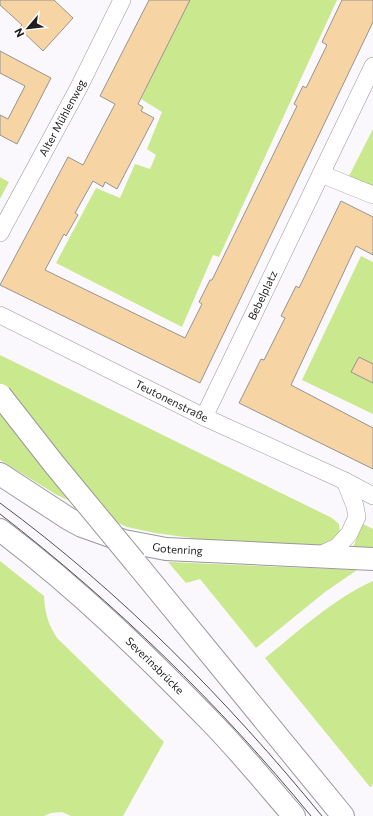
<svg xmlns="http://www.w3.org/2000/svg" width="373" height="816" viewBox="0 0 373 816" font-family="Commissioner,sans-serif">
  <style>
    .green { fill: #cae88d }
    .building { fill: #f7d4a3; stroke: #969490 }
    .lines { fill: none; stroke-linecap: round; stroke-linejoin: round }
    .minor-casing { stroke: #9a989c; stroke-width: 18 }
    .secondary-casing { stroke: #9a989c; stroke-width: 24 }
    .primary-casing { stroke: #9a989c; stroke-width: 24 }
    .minor { stroke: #fff; stroke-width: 17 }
    .secondary { stroke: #fff; stroke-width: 22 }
    .primary { stroke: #fff; stroke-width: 22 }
    .tram { stroke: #525153; stroke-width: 1 }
    .primary-bridge-casing { stroke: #9a989c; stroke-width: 24; stroke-linecap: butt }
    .primary-bridge { stroke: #fff; stroke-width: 22 }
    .labels { text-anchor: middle; stroke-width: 3; stroke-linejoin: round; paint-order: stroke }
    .street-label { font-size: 11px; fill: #1e1d1f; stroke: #fff }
  </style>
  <rect width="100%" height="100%" fill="#faf8fc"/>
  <!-- green -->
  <path class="green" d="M189 0H337L219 257 213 255 182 327 56 263 96 188 120 198 135 164 150 169 156 155 147 149 162 112 141 99Z
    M373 129V190L348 178Z
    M0 177 9 182 0 199Z
    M361 256 373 262V414L302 380Z
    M0 355 332 518 339 524 340 533 335 538 321 545H258L222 542 155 533 127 527 104 517 57 495 0 460Z
    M363 524 373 529V548L353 547Z
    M0 561 44 596C45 613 48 624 57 638L164 742 123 816H71L62 812 51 813 44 816H0Z
    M168 562 357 570 325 592 256 648 200 579 186 583Z
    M373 581V784L371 787H370L265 658C299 631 333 599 373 581Z"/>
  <!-- building -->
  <path class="building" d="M0 0H54L73 18 43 51 19 28 22 25 0 5Z
    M149 0H190L138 104 143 107 141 111 154 118 117 189 105 182 103 187 93 181 75 213 78 215 66 236 64 234 45 270 185 338 202 304 199 302 210 280H212L297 106 294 104 303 86 306 88 327 45 322 42 342 0H373V22L200 383 0 285 68 157 83 165 115 104 100 96Z
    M0 51 51 78 17 144 0 135V115L8 119 25 86 0 73Z
    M341 201 373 217V255L356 246 291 385 373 428V469L239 403 261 359 264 360 285 318 281 316 296 286 299 288Z
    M359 357 373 364V383L351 372Z"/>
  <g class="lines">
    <defs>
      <g id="minor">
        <path d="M321 174 373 195"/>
        <path id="s1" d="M0 233 78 89 122 0"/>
        <path id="s2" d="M0 315 204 417 345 481 373 496"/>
        <path id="s3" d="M204 417 373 66"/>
        <path d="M318 556 337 547 349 534 357 517 355 506 345 481"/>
      </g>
      <g id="secondary">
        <path id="s4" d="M0 474 69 519 82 526 124 541 166 549 373 559"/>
      </g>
      <g id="primary">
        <path id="s5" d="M0 530C77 588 147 656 214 725 242 754 268 786 294 816"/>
        <path d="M135 562 343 816"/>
      </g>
    </defs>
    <!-- minor casing -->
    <use href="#minor" class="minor-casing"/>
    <!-- secondary casing -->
    <use href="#secondary" class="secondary-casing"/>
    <!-- primary casing -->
    <use href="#primary" class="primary-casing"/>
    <!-- minor -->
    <use href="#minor" class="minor"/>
    <!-- secondary -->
    <use href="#secondary" class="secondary"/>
    <!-- primary -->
    <use href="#primary" class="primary"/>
    <!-- tram -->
    <path class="tram" d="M0 503C121 592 227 700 322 816
      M0 514C115 603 219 704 311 816"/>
    <defs>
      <path id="primary-bridge" d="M0 395 54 464 135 562"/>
    </defs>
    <!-- primary-bridge casing -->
    <use href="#primary-bridge" class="primary-bridge-casing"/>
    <!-- primary-bridge -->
    <use href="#primary-bridge" class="primary-bridge"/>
  </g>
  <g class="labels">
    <!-- street labels -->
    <g class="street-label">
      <text dy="4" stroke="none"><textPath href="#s1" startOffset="131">Alter Mühlenweg</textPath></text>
      <text dy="4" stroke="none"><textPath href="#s3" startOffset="135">Bebelplatz</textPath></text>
      <text dy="4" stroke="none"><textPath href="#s2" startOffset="192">Teutonenstraße</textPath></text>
      <text dy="4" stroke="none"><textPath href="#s4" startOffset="196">Gotenring</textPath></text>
      <text dy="4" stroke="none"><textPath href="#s5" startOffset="206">Severinsbrücke</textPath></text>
    </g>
  </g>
  <!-- north arrow -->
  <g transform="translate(28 28) rotate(242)" stroke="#ffffff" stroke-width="3" paint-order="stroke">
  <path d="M0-3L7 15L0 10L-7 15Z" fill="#1e1d1f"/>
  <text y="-6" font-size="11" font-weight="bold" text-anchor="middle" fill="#1e1d1f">N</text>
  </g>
</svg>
